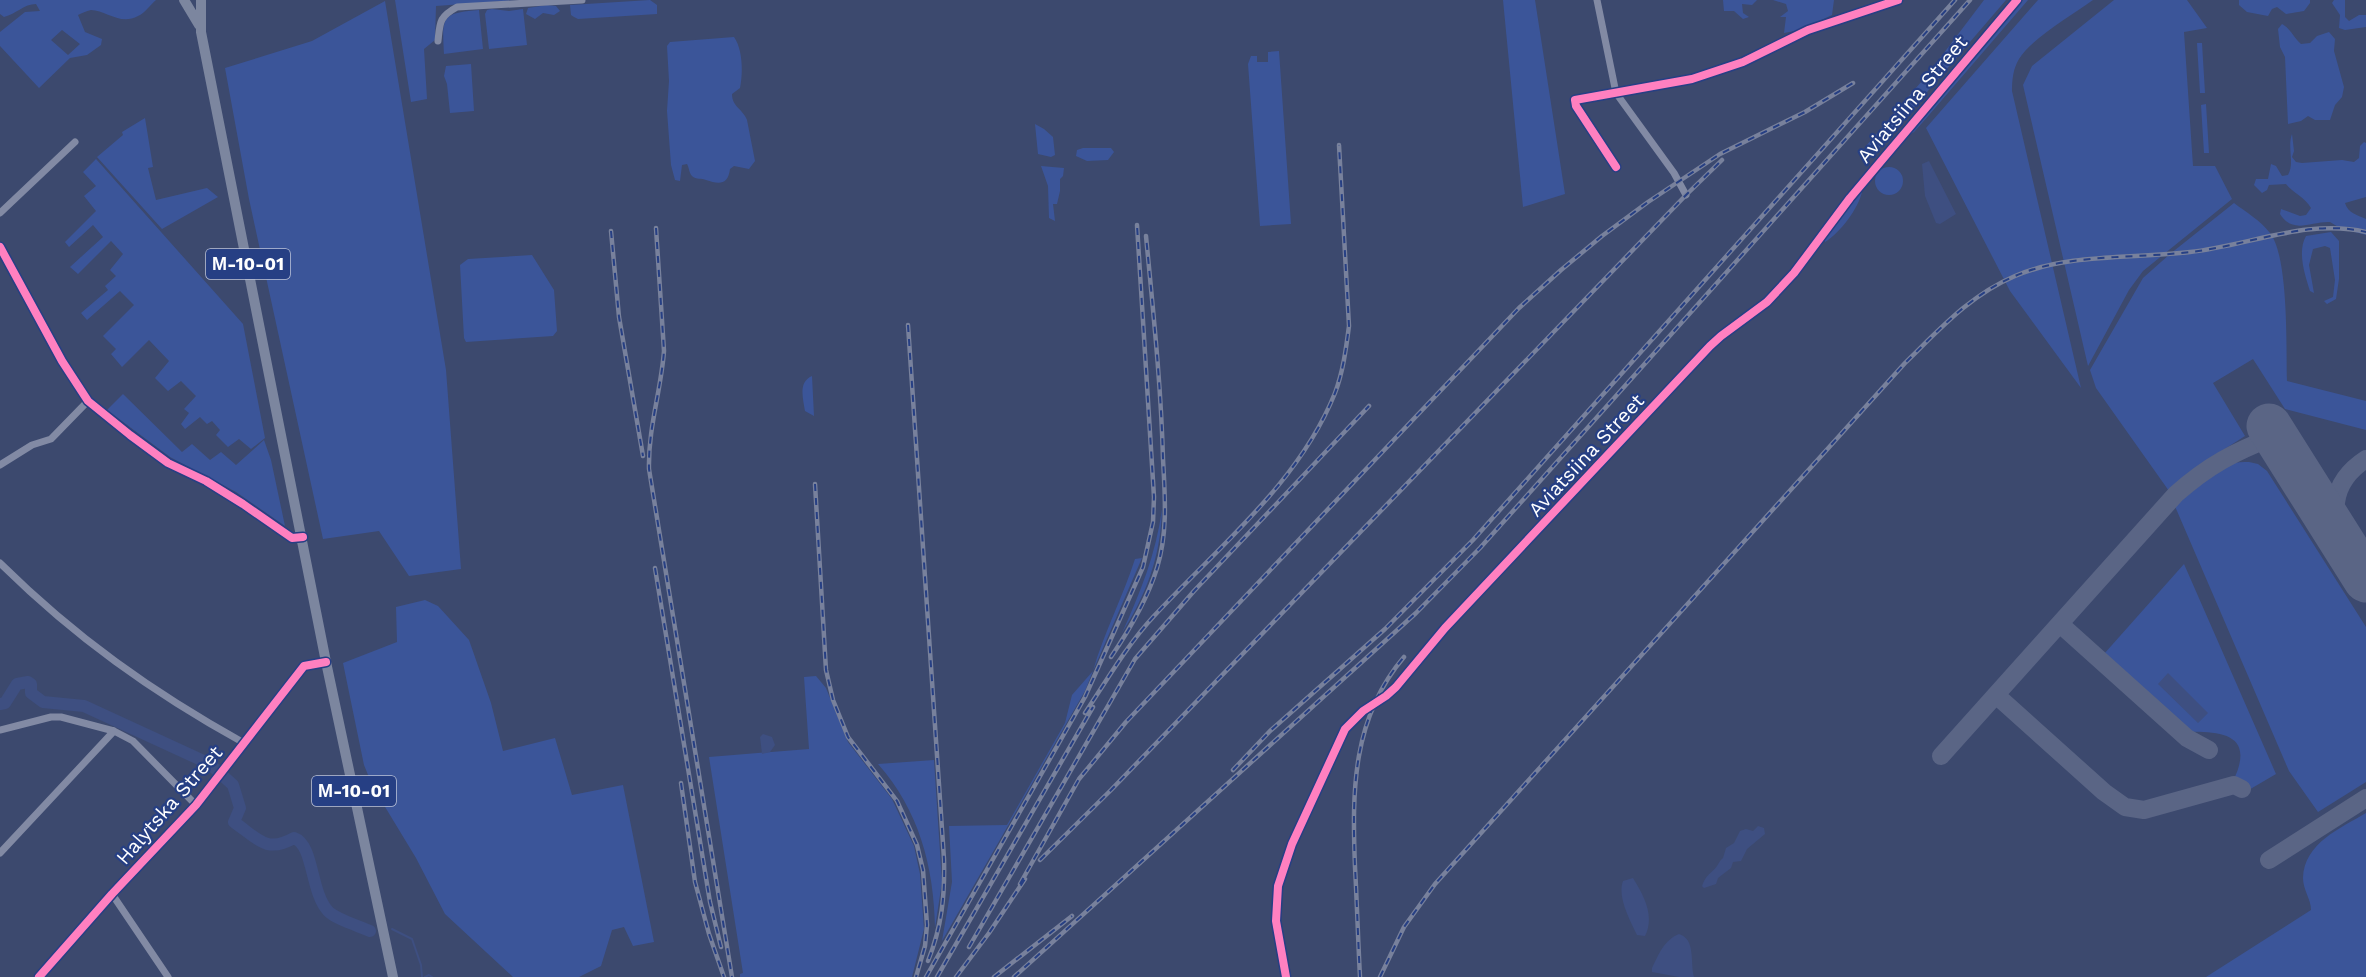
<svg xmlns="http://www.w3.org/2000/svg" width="2366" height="977" viewBox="0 0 2366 977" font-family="'Work Sans',sans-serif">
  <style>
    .green { fill: #3b5599; fill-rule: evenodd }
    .water { fill: #3e4f81 }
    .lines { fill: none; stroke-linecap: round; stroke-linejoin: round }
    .stream { stroke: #3e4f81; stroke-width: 2 }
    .river { stroke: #3e4f81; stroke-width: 12 }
    .taxiway { stroke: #5a6585; stroke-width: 18 }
    .runway { stroke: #5a6585; stroke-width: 45 }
    .minor { stroke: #828aa4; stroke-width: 7 }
    .tertiary { stroke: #828aa4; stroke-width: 8 }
    .trunk { stroke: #7c869f; stroke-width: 10 }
    .rail-casing { stroke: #78819c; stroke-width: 4.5 }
    .rail { stroke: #263f84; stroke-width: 2; stroke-dasharray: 7; stroke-linecap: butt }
    .cycleway-casing { stroke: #263f84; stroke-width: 11 }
    .cycleway { stroke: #ff80c0; stroke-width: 8 }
    .labels { text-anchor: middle; stroke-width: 4.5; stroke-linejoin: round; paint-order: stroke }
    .shield { fill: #263f84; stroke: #bec5da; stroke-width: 1.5 }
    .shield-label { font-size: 18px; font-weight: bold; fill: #fff }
    .street-label { font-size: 20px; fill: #fff; stroke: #263f84 }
  </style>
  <rect width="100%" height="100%" fill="#3c496e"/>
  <!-- green -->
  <path class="green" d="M0 0H156C150 5 145 13 138 16 120 26 106 10 91 10 86 11 82 13 78 15L85 32 102 39 101 45 87 55 70 58 39 88 0 46V32L25 12 40 11 36 4C24 4 16 14 4 17L0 14ZM62 30 80 44 68 55 51 40Z
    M395 0H516L436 6 435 40 424 49 427 99 411 102Z
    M650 0 657 5V14L578 19 574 17 571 15 570 5Z
    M1503 0H1535L1565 194 1523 207Z
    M1723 0H1757L1752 5 1742 4 1743 13 1749 17 1743 19 1734 11H1724Z
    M1773 0H1834L1832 15 1800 30 1784 33 1786 17H1780L1788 11 1786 4Z
    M1984 0H2006L1873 155 1866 146 1928 74Z
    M2023 0H2028L1929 115 1914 132 1907 136Z
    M2038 0H2093C2072 15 2031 39 2019 59 2013 69 2012 80 2012 91L2081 388 2010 291 1926 128Z
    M2114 0H2187L2207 28 2184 32 2193 166H2215L2232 199 2143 271 2129 290 2088 366 2023 85 2032 66Z
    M2239 0H2310V3L2304 11 2286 14 2277 7 2272 9 2268 16 2247 12 2239 5Z
    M2334 0H2345V17L2349 21 2359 15H2366V27L2345 30 2339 28 2340 15 2332 3Z
    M385 1 446 370 461 569 409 576 379 531 323 539 249 199 225 68 312 41Z
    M547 5 556 6 560 11 554 15 543 13 535 19 526 14 528 8Z
    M492 9 509 11 523 9 527 45 489 49 485 14 487 10Z
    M479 10 483 49 444 54C442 17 441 13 479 10Z
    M2282 24C2291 29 2293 37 2301 44L2310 43 2317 36 2329 32 2335 39 2334 51 2344 87 2342 97 2335 105 2330 120H2315L2308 116 2301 121 2288 124 2285 57 2280 47 2278 29Z
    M734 37C743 50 743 73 740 88L732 94C732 107 743 109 747 120L755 161 749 169 734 166 730 169C728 186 718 184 706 180 702 178 696 180 692 176 689 173 689 167 687 164L682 165 680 181 675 180 671 165 667 111 669 81 667 46 670 42Z
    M2197 43H2202L2205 93H2200Z
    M1279 51 1291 224 1260 226 1248 64 1251 56H1257V62H1268V52Z
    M471 64 474 111 450 113 447 84 444 76 446 66Z
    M2206 104 2209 153H2204L2201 105Z
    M145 118 153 167 148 168 156 200 207 188 218 197 162 229 97 157 123 135 122 132Z
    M1035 124 1044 129 1053 137 1055 155 1051 157 1038 154Z
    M2292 134 2294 151 2292 157 2296 162 2302 163 2342 160 2354 162 2359 158 2360 146 2364 142 2366 143V197L2345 203C2348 213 2357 215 2366 219V235L2340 228 2330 222C2311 221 2293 235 2280 214L2281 209 2300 216 2306 215 2311 208C2305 197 2293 193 2286 184L2269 185 2267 190 2262 193 2254 185 2256 179H2268L2271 164 2276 166 2282 176 2288 175C2295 163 2287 147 2292 134Z
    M1083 148H1111L1114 152 1108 160 1087 161 1076 156 1077 150Z
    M96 159 243 324 265 438 251 449 239 439 228 447 216 435 220 430 212 421 207 424 200 417 185 429 181 424 189 413 184 409 196 396 181 381 168 391 155 378 169 361 149 340 122 367 111 354 116 349 103 336 134 305 120 291 87 320 81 313 108 290 105 286 116 276 110 270 123 254 111 241 78 274 70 267 103 237 93 225 69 247 65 242 96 211 84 196 96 186 83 172Z
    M1041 166 1064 168 1063 176 1060 179V191L1057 204H1053L1055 221 1049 218 1048 186Z
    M1875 181a14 14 0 1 1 28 0a14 14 0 1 1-28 0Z
    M1862 192C1858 209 1840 233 1825 242V238L1857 194Z
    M2234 203C2246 212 2261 221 2270 233 2289 257 2286 349 2287 381L2366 401V430L2285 409 2253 359 2213 383 2245 436 2203 463 2169 491 2096 388 2090 370 2143 278 2170 254Z
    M2331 232 2339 241V279L2336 299 2327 304 2324 301 2333 297 2335 280 2330 248 2325 246 2313 249 2309 265 2314 293 2310 291C2305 275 2297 252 2306 236Z
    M532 255 554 290 557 331 553 336 466 342 464 338 460 265 468 259Z
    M812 376 814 416 805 411C803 398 798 382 812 376Z
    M123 394 182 452 192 444 210 460 221 452 236 465 264 440 271 460 285 526 236 492 170 457 107 410Z
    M2249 462 2258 464 2267 471 2366 627V782L2318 812 2289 771 2174 504C2197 484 2216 460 2249 462Z
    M1162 509C1161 556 1146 595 1122 633 1140 593 1156 554 1162 509Z
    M1142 558 1093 671C1104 632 1123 597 1135 559Z
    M2184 564 2276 774 2247 791 2238 779H2234C2255 734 2221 731 2185 732L2105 658 2104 654Z
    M425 600 438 606 469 640 491 703 503 751 555 738 572 795 623 785 654 942 633 946 624 927 612 930 601 966 579 977H513L445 914 416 858 373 787 364 765 343 663 397 642 396 607Z
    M1093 671 1085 691 942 941 952 882 949 826 1007 825 1065 723 1072 695Z
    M816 676 826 688 848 742 892 799 914 846 920 874 924 929 912 977H740V974L743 973 709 757 809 749 804 677Z
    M934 760 942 882 935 928C934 867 919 810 878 764Z
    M2366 813V977H2206L2311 910C2311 899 2303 890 2303 878 2304 843 2341 828 2366 813Z"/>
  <!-- water -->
  <path class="water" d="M1929 161 1956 214 1940 224 1936 223 1925 196 1922 164Z
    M2168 673 2208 713 2198 723 2158 684Z
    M763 734 772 737 775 745 770 752 762 754 760 737Z
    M1758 826 1764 828 1765 834 1747 849 1741 861 1733 862 1731 868 1718 878 1716 884 1704 888 1702 886C1706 874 1711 874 1717 866 1719 863 1720 860 1723 858L1726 848 1734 843 1740 831 1746 829 1753 831Z
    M1633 878C1644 896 1655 916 1645 936L1637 935C1630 920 1617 897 1623 881Z
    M1679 934C1696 939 1690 963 1694 977H1679L1652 972V968C1659 954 1664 940 1679 934Z"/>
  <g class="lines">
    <!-- stream -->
    <path class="stream" d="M392 929 412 939 421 965 422 977
      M425 977 429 975 432 977"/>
    <!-- river -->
    <path class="river" d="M0 704 5 703 17 684 28 682 31 684V693L43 702 84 706 210 764 233 785 240 808 234 822C257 838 266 854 294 838 314 845 310 891 328 911 335 919 359 926 370 931"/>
    <!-- taxiway -->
    <path class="taxiway" d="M2348 552C2329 517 2329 483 2366 459
      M2060 624 2187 738 2209 750
      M1996 695 2104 792 2125 807 2144 810 2234 785 2242 789
      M1941 756 2176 494C2209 465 2234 452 2275 436
      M2269 860 2366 798"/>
    <!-- runway -->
    <path class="runway" d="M2269 426 2366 580"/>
    <!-- minor -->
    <path class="minor" d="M1597 0 1616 93 1674 173 1686 195
      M438 41C440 22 439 17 457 7L582 0
      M1616 167 1576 106 1575 100 1692 79 1743 62 1808 30 1898 0
      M0 213 75 142
      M0 247 62 361 88 401 130 435 168 463 206 481 243 504 292 538 303 537
      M0 465 32 445 51 439 88 401
      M0 563C75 637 152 692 244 743
      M0 730 51 717H61L114 731 133 741 196 805
      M0 853 114 731
      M112 894 168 977
      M39 977 112 894 196 805 304 666 326 662"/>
    <!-- tertiary -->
    <path class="tertiary" d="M1286 977 1276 921 1278 886 1292 844 1345 729 1363 711 1386 696 1396 687 1445 628 1710 346 1721 336 1767 302 1794 273 1850 198 2017 0"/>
    <!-- trunk -->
    <path class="trunk" d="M184 0 199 25
      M201 0V32L326 662 393 977"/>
    <defs>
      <path id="rail" d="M656 228 664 351C661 391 648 428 649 469L732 977
        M611 231 619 317 643 456
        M908 325 944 859C945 895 942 926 928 961
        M815 484 826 670 833 700 848 737 897 801 917 845 923 870 927 925 925 946 916 977
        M655 568 710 902 721 947
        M1111 657C1130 629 1147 600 1157 568 1168 532 1165 496 1163 459 1161 384 1153 310 1146 236
        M1085 713C1107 680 1127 645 1154 616 1218 547 1299 483 1335 393 1343 372 1346 349 1349 326L1339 145
        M1233 770 1270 731 1385 629 1473 540 1955 0
        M681 783 695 882 709 934 724 977
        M1040 860 1111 790 1686 195 1722 160
        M1020 884 1079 779 1126 722 1519 308 1561 270 1602 236 1648 202 1720 154 1805 112 1853 83
        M969 947 1135 659 1194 591 1369 406
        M926 977 1085 697 1143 567 1153 522 1154 497 1137 225
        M937 977 1093 707
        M956 977 989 933 1025 879
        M994 977 1072 916
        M1014 977 1416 613 1480 548 1970 0
        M1360 977C1358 940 1357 903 1355 867 1352 791 1352 718 1404 657
        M1380 977 1404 927 1435 884 1905 363C1939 330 1970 295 2015 276 2069 253 2133 259 2190 252 2247 246 2308 218 2366 232"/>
    </defs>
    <!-- rail casing -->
    <use href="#rail" class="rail-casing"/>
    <!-- rail -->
    <use href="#rail" class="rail"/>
    <defs>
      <path id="cycleway" d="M1616 167 1576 106 1575 100 1692 79 1743 62 1808 30 1898 0
        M0 247 62 361 88 401 130 435 168 463 206 481 243 504 292 538 303 537
        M39 977 112 894 196 805 304 666 326 662
        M1286 977 1276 921 1278 886 1292 844 1345 729 1363 711 1386 696 1396 687 1445 628 1710 346 1721 336 1767 302 1794 273 1850 198 2017 0"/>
    </defs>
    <!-- cycleway casing -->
    <use href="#cycleway" class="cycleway-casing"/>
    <!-- cycleway -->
    <use href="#cycleway" class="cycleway"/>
  </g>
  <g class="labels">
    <!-- shield labels -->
    <g class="shield">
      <rect x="206" y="249" width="84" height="30" rx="4.5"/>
      <rect x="312" y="776" width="84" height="30" rx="4.5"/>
    </g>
    <g class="shield-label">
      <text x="248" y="270">М-10-01</text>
      <text x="354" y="797">М-10-01</text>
    </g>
    <!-- street labels -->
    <g class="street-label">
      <text transform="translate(1912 99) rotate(-50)" y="7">Aviatsiina Street</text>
      <text transform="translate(1586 455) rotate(-47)" y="7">Aviatsiina Street</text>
      <text transform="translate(169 805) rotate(-49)" y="7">Halytska Street</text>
    </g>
  </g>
</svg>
